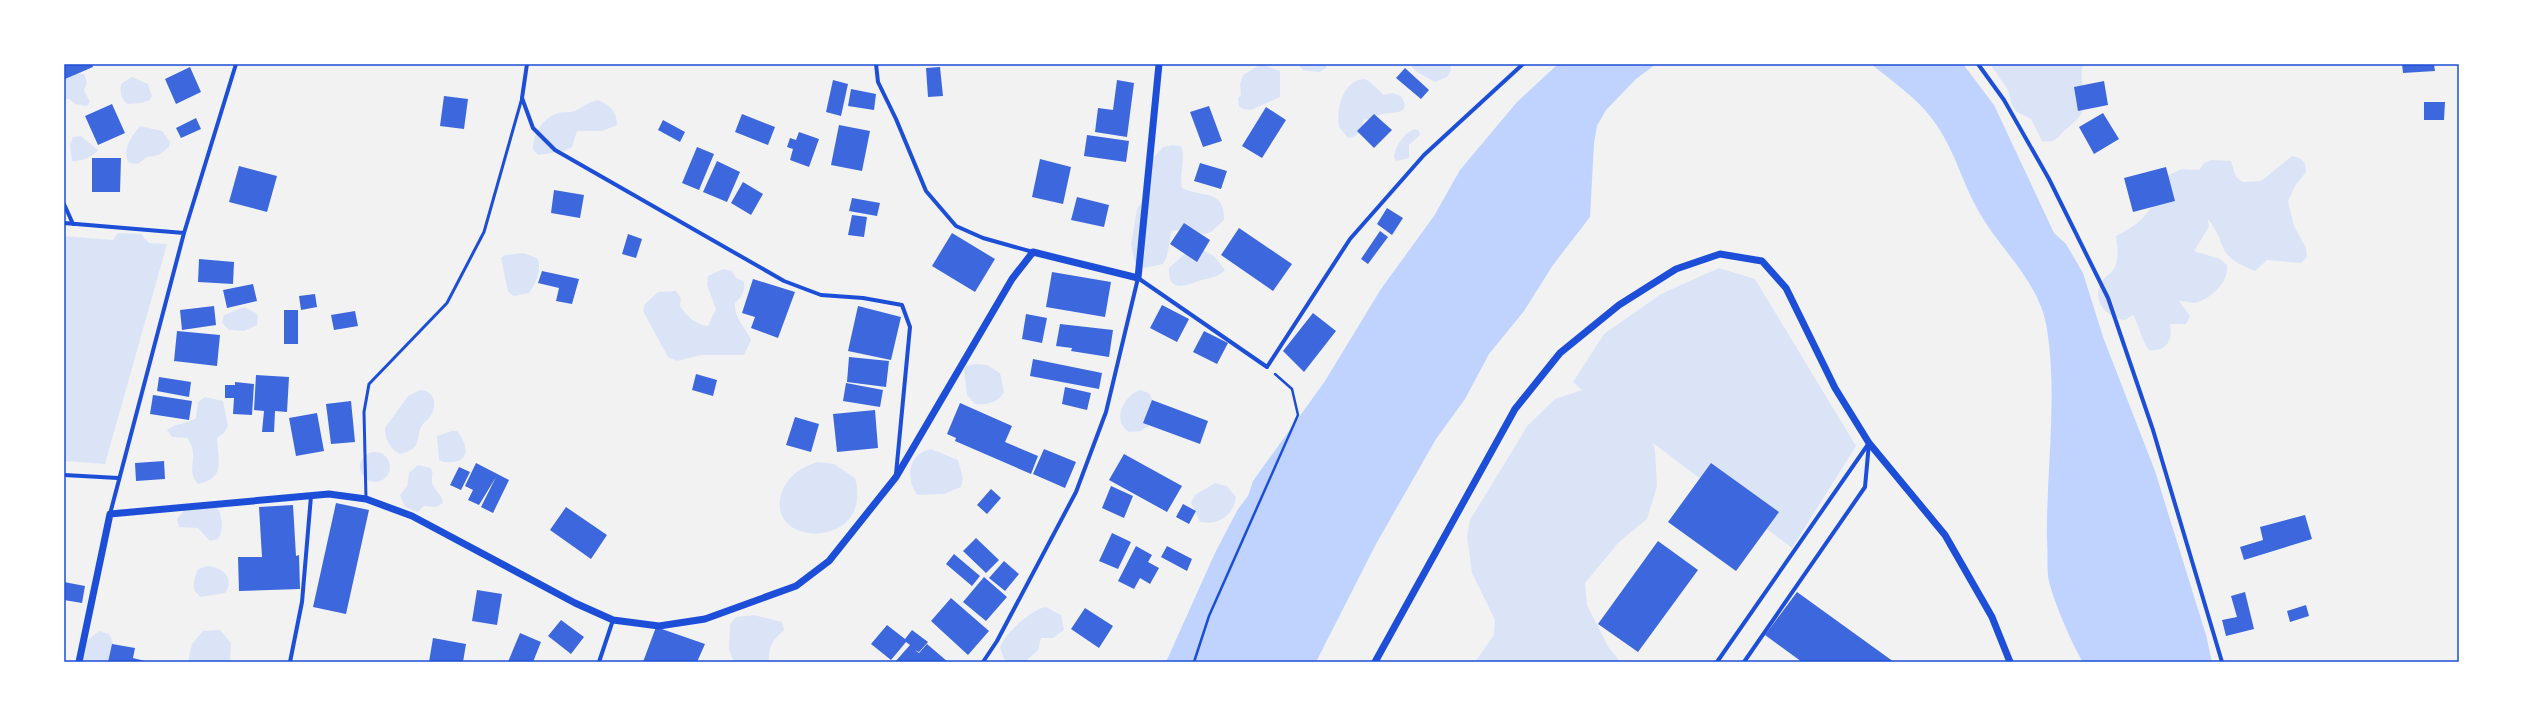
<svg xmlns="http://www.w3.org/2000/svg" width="2523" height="726" viewBox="0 0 2523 726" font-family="'DM Sans',sans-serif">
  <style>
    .green { fill: #dbe4f7 }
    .water { fill: #bfd3fe }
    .building { fill: #3d67dc }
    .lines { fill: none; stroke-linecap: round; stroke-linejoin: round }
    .path { stroke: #1d4ed8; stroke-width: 2.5 }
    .service { stroke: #1d4ed8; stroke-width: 3 }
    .minor { stroke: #1d4ed8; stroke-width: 4 }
    .tertiary { stroke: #1d4ed8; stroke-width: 7 }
    .neatline { fill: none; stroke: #1d4ed8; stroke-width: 1.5 }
  </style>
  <rect width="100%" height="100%" fill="#f2f2f2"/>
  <!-- green -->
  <path class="green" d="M1261 64 1280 71V97L1251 110 1243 109 1239 106 1238 98 1241 95 1240 84 1243 75Z
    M1298 64H1327L1326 68 1319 72 1303 70Z
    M1410 64H1450L1451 70 1447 77 1435 82 1417 72Z
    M1990 64H2084C2077 77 2087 93 2084 107 2082 118 2070 125 2063 132 2056 140 2053 143 2042 141L2031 119 2017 112 2012 105 2008 90Z
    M64 72 84 74 87 82 84 90 90 102 87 106 75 104 69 99 64 100Z
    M132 77 148 84 152 96 150 100 141 103 127 104C121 98 120 92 121 84Z
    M1365 79 1370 82 1384 95 1392 93 1401 96C1414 117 1390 111 1379 115 1373 118 1371 121 1364 119L1361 132 1351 138 1347 137 1339 127C1336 109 1343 79 1365 79Z
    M598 100C610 105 617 112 617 125L602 131H577L572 147 564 151 538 155 533 149C533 135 542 119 556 114 562 111 569 113 575 111 583 107 588 102 598 100Z
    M140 126 162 131 170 142 169 147 159 155 147 157 138 164 129 163C121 150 132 136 140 126Z
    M1415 129 1419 131 1420 135 1409 145V158L1396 161 1394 157C1395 146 1405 132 1415 129Z
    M81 136 98 150C94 157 79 162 72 161L70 144 73 137Z
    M1172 145 1181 146C1186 160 1179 173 1182 188 1203 198 1225 189 1224 220L1211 232 1204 234 1188 228 1172 231C1168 242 1170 254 1163 264L1139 269 1135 263 1131 245 1137 209 1142 202 1152 159 1163 147Z
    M2292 156C2302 158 2306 161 2306 172L2295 186 2288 201 2294 226 2306 248 2307 257 2301 263 2267 260 2255 271C2213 254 2230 248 2208 219L2209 227 2194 251 2220 259 2227 265C2229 281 2213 297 2198 302 2193 304 2185 301 2179 301L2190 316 2186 324H2170C2173 340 2167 352 2149 350 2141 340 2140 327 2133 315L2125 320C2108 318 2091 302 2101 283 2105 275 2114 273 2116 264 2119 255 2117 244 2116 236 2150 219 2151 208 2166 176L2182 169 2199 170 2204 163 2212 160 2231 161 2236 177 2243 182 2261 181Z
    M118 233 141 234 149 243 167 244 105 464 64 461V236L113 240Z
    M1197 247 1214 256 1225 270C1216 279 1208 277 1196 282 1181 288 1168 290 1169 268L1189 250Z
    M523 253 537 258C543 268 535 285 529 293L514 296 508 292 501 258 505 255Z
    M1719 268 1755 279 1856 446 1792 548 1653 443 1655 450 1657 486 1647 519 1619 542 1585 583 1587 605 1609 648 1621 662H1475L1494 635 1495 620 1472 573 1467 536 1470 520 1528 425 1555 399 1582 390 1573 382 1604 334 1661 294Z
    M723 269 732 271 736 278 744 281C745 291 743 296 735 303 734 319 745 326 751 340L744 355H701L677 361 668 357 643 311 645 304 658 292 676 291 681 298 680 306C687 316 696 325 708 326L716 309 707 285 708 276Z
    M244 307 256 313 258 317 257 325 244 331 229 330 222 323 224 315Z
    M975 364 987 365 1000 373 1004 392C998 403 987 405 975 404L967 395 964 370 966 366Z
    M420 390C435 390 438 406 430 417 428 420 425 421 423 424 414 436 425 448 400 454 391 450 384 438 385 428L408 396Z
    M1140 390 1149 393 1155 405 1152 423 1141 431 1129 432C1111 421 1124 395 1140 390Z
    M205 397 223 401 228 426 224 433 217 438C218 461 226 478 198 484 188 472 194 467 193 453 193 448 190 443 188 438L172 437 167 430C176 423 186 424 196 418L198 402Z
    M452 431H457C471 449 469 465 443 462L439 460 437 436Z
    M931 449 958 460 963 478 961 487 944 494 917 495C905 477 908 454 931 449Z
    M360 467a15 15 0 1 1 30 0a15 15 0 1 1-30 0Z
    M817 462 834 464 855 478C875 551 762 548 782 492 788 475 801 468 817 462Z
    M418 465 431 468C434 474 431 477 432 482 434 491 442 494 443 503L436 507 424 506 418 512 405 507 400 495 407 486 409 473Z
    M1215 483 1227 486 1236 497C1234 515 1218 526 1200 522L1191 503 1195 495Z
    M188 506H216C223 517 224 528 218 539L210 541 198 528 179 527 177 519Z
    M208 566C224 568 235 579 225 593L201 597C189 589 194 581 198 569Z
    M1046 607 1061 615 1064 630 1053 638H1041L1038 650 1025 662H1010L1004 659 1000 647C1005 634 1031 609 1046 607Z
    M754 615 782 622 784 630C773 640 768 646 769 662H734L729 650 730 624 736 617Z
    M220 630 231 643 230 662H188L192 644 203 631Z
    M99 631 109 634C116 644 113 652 108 662H78L84 643Z"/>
  <!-- water -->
  <path class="water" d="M1558 64H1656L1636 79 1606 110 1597 126 1594 143 1590 217 1553 265 1524 311 1489 354 1465 399 1436 439 1376 544 1316 662H1166L1215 553 1238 509 1248 496 1253 481 1325 381 1381 289 1434 216 1460 170 1517 102Z
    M1871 64H1963L1994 105 2054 233 2066 244 2083 273 2103 337 2155 471 2206 635 2212 662H2083C2073 647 2050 593 2048 576 2047 564 2048 551 2047 539 2046 469 2058 399 2047 329 2040 282 2001 251 1979 212 1962 182 1954 148 1933 120 1917 98 1892 81 1871 64Z"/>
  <!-- building -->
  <path class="building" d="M64 64H92L93 67 65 79Z
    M2402 64H2434L2435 71 2403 73Z
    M190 67 201 92 176 104 165 79Z
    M940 67 943 96 928 97 926 68Z
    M1405 68 1429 90 1421 99 1396 78Z
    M833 80 848 84 841 116 826 112Z
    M1117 80 1134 83 1127 137 1095 132 1098 108 1113 110Z
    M2104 81 2108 105 2078 111 2074 87Z
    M851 89 876 94 874 110 848 106Z
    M444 96 468 99 464 129 440 126Z
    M2424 102H2445L2444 120H2424Z
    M112 104 125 133 98 145 85 116Z
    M1209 106 1222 141 1203 147 1190 112Z
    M1266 107 1286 120 1262 158 1242 146Z
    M2103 113 2119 139 2094 154 2079 127Z
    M742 114 775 127 768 145 735 132Z
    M1374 114 1392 130 1374 148 1357 131Z
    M196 118 201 129 181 138 176 128Z
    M663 120 685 132 680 142 658 130Z
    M839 125 870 131 862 171 831 165Z
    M799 132 819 139 809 167 790 160 793 149 787 147 790 138 796 140Z
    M1087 135 1129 141 1126 162 1084 156Z
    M697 147 714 154 699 190 682 183Z
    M92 158H121L120 192H92Z
    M1040 159 1071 167 1063 204 1032 197Z
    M717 161 740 172 727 202 703 192Z
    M1200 163 1227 171 1221 189 1194 181Z
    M239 166 277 176 267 212 229 202Z
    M2166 167 2175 201 2133 212 2124 178Z
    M743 182 763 194 751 215 731 203Z
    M554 190 584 195 580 218 551 213Z
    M1077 197 1109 205 1104 227 1071 220Z
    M852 198 880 203 877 216 849 211Z
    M1387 208 1403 218 1392 235 1377 224Z
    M852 215 867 217 864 237 848 235Z
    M1184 223 1210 240 1197 262 1170 244Z
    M1239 228 1292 264 1273 291 1221 255Z
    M1380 231 1388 237 1368 264 1361 259Z
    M952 233 995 259 975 292 932 266Z
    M628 234 642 239 636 258 622 254Z
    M199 259 234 262 233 284 198 282Z
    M542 271 579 279 572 304 556 301 559 288 538 283Z
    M1052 272 1111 282 1105 317 1046 307Z
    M753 279 795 292 778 338 751 328 755 317 742 313Z
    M253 284 257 301 227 308 223 290Z
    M315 294 317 307 301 310 299 296Z
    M1162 305 1189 319 1177 342 1150 328Z
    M214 306 216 325 182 330 180 310Z
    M858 306 901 317 891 360 848 351Z
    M284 310H298V344H284Z
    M355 311 358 326 334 330 331 315Z
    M1313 313 1336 331 1304 372 1283 351Z
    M1026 314 1047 318 1042 343 1022 339Z
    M1060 324 1113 330 1109 357 1071 351 1072 348 1056 346Z
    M177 331 220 335 217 366 174 361Z
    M1204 331 1228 343 1217 364 1193 352Z
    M849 357 889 361 886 387 847 382Z
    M1033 359 1102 373 1099 389 1030 376Z
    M696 374 717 380 713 396 692 390Z
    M256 375 289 377 287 412 275 411 274 432H262L264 411 254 410Z
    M159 377 191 382 189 397 157 391Z
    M235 382 254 384 252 415 233 414 234 398H225V385H235Z
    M846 383 883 390 880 407 843 401Z
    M1065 387 1091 393 1087 410 1062 404Z
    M153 395 192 401 189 420 150 414Z
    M1152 400 1208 421 1200 444 1143 423Z
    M351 401 355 442 331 444 326 404Z
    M960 403 1012 426 1005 442 1038 456 1031 474 955 441 956 438 947 434Z
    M875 410 878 448 837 452 833 414Z
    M317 413 324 451 296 456 289 418Z
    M795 417 819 424 811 452 786 445Z
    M1044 449 1076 462 1065 488 1033 474Z
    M1124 454 1182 486 1167 512 1109 480Z
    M164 461 165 479 136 481 135 463Z
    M476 463 509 480 493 513 481 507 496 477 479 505 468 500 473 490 465 486Z
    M1711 463 1779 512 1736 571 1668 522Z
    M459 467 470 472 461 490 450 485Z
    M1111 486 1133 496 1124 518 1102 508Z
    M991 489 1001 498 987 514 977 505Z
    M336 503 369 510 346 614 313 607Z
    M1183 504 1196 511 1189 524 1176 517Z
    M293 505 296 556 299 555 300 589 239 591 238 557H262L259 507Z
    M566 507 607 535 591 559 550 530Z
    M2305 515 2312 539 2244 560 2240 547 2263 540 2260 527Z
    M1112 533 1131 542 1118 569 1099 561Z
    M976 538 999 560 986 573 963 551Z
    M1658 541 1698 570 1638 652 1598 624Z
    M1136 546 1152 555 1148 562 1159 568 1150 584 1140 578 1134 589 1118 581Z
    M1167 546 1192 559 1187 571 1161 557Z
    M954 554 980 576 972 586 946 564Z
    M1004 561 1019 574 1005 591 989 578Z
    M984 577 1007 597 986 621 963 602Z
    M64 582 85 586 82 603 64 600Z
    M477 590 502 594 497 625 472 621Z
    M1797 592 1894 662H1802L1765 635Z
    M2245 592 2254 629 2226 636 2222 620 2237 617 2231 596Z
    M951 598 989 631 968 655 931 621Z
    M2306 605 2309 616 2290 622 2287 611Z
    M1085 608 1113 626 1099 648 1071 629Z
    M561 620 584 637 571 654 548 636Z
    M887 625 905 639 912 630 928 642 919 652 915 650 919 653 927 644 948 662H895L910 645 906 642 891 660 871 644Z
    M656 627 705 644 697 662H643Z
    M520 633 541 642 533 662H508Z
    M433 638 466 644 463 662H429Z
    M112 644 135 648 133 658 149 662H108Z"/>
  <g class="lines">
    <!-- path -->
    <path class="path" d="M1194 662 1209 616 1298 415 1292 389 1275 374"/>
    <!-- service -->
    <path class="service" d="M366 499 364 412 369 384 447 303 484 232 522 98"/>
    <!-- minor -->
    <path class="minor" d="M527 64 522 98 533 128 555 150 784 281 821 295 863 298 902 305 910 327 896 474
      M876 64 878 82 896 119 926 191 956 226 983 238 1033 252
      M1978 64 2004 100 2049 179 2108 298 2153 430 2222 662
      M64 204 73 224
      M64 223 184 233
      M64 475 118 478
      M110 514 184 233 236 64
      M290 662 302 602 311 496
      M599 662 613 620
      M983 662 997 641 1076 492 1106 412 1138 278 1267 367 1350 239 1424 155 1523 64
      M1717 662 1869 443
      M1744 662 1865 487 1869 443"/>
    <!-- tertiary -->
    <path class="tertiary" d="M79 662 110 514 329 494 366 499 412 516 575 603 613 620 659 626 705 619 796 586 829 561 896 477 1012 279 1033 252 1138 278 1159 64
      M1375 662 1515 409 1560 353 1619 305 1676 269 1720 254 1762 261 1786 288 1835 388 1869 443 1945 535 1992 617 2010 662"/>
  </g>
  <!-- border -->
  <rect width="2523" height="726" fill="none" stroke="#ffffff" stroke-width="130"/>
  <rect x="65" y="65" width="2393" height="596" class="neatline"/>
</svg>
